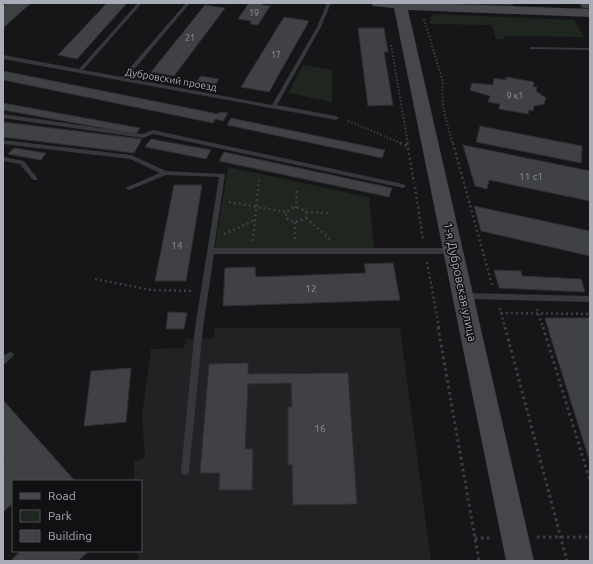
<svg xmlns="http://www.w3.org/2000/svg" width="593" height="564" viewBox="0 0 593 564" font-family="Ubuntu,sans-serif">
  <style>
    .built { fill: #222225 }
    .green { fill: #1e261f }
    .building { fill: #404145; stroke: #303034 }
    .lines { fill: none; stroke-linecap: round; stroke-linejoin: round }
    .path-far2 { stroke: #3d3f44; stroke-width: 2; stroke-dasharray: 1.5 2; stroke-linecap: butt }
    .path-far1 { stroke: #3d3f44; stroke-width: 2.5; stroke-dasharray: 2 3; stroke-linecap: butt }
    .path { stroke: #3d3f44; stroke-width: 3; stroke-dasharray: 2.5 3.5; stroke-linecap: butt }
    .lane { fill: #37383d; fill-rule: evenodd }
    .secondary { fill: #45474d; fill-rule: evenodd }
    .labels { text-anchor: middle; stroke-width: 3; stroke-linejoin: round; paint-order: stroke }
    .far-number-label { font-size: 9px; fill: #8e929b }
    .far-street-label { font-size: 10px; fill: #a8adb8; stroke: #111113 }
    .number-label { font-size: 10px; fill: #8e929b }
    .street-label { font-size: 12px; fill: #a8adb8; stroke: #111113 }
  </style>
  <rect width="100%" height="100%" fill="#161618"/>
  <!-- built -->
  <path class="built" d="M215 328H400L431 561H138L139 556 136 551H141V481H134V462L145 458 142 416 151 349 184 348 186 339 214 338Z"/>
  <!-- green -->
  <path class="green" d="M433 14 574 20 584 37 507 36 502 39H496L492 25 430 24V19Z
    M303 65 332 70V102L288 93Z
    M228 167 369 197 374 248H215Z"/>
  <!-- building -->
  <path class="building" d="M7 3H31L3 28V7Z
    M107 3H127L77 59 58 55Z
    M249 3H262V5L270 6 258 25 250 24 251 21 238 19Z
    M444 3H512L513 5Z
    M580 3H590V8H582Z
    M205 5 225 8 174 76 151 72Z
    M284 17 309 21 269 92 241 87Z
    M358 28H384L388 52H384L393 105 368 106Z
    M3 71 218 114 220 112 228 113 223 121 215 119 213 123 3 80Z
    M201 76 219 79 216 84 197 81Z
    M506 77 534 82 533 87H537L536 91 546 98 544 104 534 106 533 111 529 110 528 114 499 109 500 104 488 102 490 96 470 90 472 83 493 85 494 78 506 80Z
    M3 103 140 128 136 134 3 110Z
    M231 118 385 150 382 158 227 125Z
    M3 122 142 139 134 153 3 137Z
    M480 126 582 146 581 163 476 142Z
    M151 139 211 150 206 159 145 147Z
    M463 145 590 171V201L489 180 487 189 475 186Z
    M14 148 46 153 41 160 8 154Z
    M224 152 392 188 389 197 219 161Z
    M174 185H202L186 281H155Z
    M474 206 590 231V256L481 231Z
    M393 263 400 300 223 306 225 268 255 267 256 277 366 273 364 264Z
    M494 270 521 271 522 276 581 279 585 292 499 288Z
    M168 312 187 313 184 329H166Z
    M545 318H590V462L553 345Z
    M248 363V374L348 373 357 504 293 505 292 465H288V407H292L291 383 248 384 245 449H253L252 490H219L220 473H200L209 364Z
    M131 368 126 422 84 426 91 371Z
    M3 400 75 481H13V503L3 512V463L5 461 3 459Z
    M21 551H89L78 561H14L12 559Z"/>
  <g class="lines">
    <!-- path-far2 -->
    <path class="path-far2" d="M424 19 443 82C440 103 447 124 453 144
      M391 45 408 144
      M348 121 403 144"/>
    <!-- path-far1 -->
    <path class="path-far1" d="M400 143 407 146
      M407 143 414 183
      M453 143 492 285
      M415 187 423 240
      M229 202 286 212
      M292 208H300L306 212V218C299 222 293 223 286 218V212Z
      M296 208 297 189
      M306 212 328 213
      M306 218 330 239
      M295 222V240
      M224 234 255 220
      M253 241 259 180
      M427 262 439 328
      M95 279 151 290 193 291
      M500 308 505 328
      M537 309 543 328
      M501 313 590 314"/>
    <!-- path -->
    <path class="path" d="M438 327 479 561
      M505 327 567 561
      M543 327 590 481
      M537 537H590
      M475 538H492"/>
    <!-- lane -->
    <path class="lane" d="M138 3H142L83 70 122 77 186 3H190L127 78 272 105 317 27 327 3H331L321 27 277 105 336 116 339 118 336 120 3 59V55L79 69Z
      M530 47 590 48V50L532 49H530Z
      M3 114 142 134 153 130 403 184 406 186 403 188 153 134 143 138 3 118Z
      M3 140 131 155 166 171 224 174 225 175 214 248H452L455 251 452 254H214L203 328 189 471 188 474 185 475 182 474 181 471 195 328 219 177 166 175 129 190 127 189 126 188 127 187 160 173 130 159 3 144Z
      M3 157 24 161 37 178 38 179 37 180H33L20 164 3 161Z
      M466 293 590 296V302L466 299 463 298 462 296 463 294Z
      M10 352 13 353 14 355 6 363 3 364V356Z"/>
    <!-- secondary -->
    <path class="secondary" d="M371 3H429L590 9V17L408 10 534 561H506L394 8 373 6Z"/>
  </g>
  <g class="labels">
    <!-- far-number labels -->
    <g class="far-number-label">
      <text x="254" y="16">19</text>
      <text x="190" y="41">21</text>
      <text x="276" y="58">17</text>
      <text x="515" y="99">9 к1</text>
    </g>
    <!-- far-street labels -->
    <g class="far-street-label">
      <text transform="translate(171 79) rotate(10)" y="4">Дубровский проезд</text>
    </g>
    <!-- number labels -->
    <g class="number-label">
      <text x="531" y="180">11 с1</text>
      <text x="177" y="249">14</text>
      <text x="311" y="292">12</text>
      <text x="320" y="432">16</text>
    </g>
    <!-- street labels -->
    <g class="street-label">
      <text transform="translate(460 282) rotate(78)" y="4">1-я Дубровская улица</text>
    </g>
  </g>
  <!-- border -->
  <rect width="593" height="564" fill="none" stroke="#a8adb8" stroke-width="8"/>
  <!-- legend -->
  <rect x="12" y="480" width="130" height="72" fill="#111113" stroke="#4d4f55"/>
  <rect x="20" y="493" width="20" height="6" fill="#45474d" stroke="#4d4f55"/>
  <text x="48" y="500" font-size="12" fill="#a8adb8">Road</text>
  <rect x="20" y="510" width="20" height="12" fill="#1e261f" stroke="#4d4f55"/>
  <text x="48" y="520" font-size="12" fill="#a8adb8">Park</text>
  <rect x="20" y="530" width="20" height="12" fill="#404145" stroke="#4d4f55"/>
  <text x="48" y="540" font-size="12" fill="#a8adb8">Building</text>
</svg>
